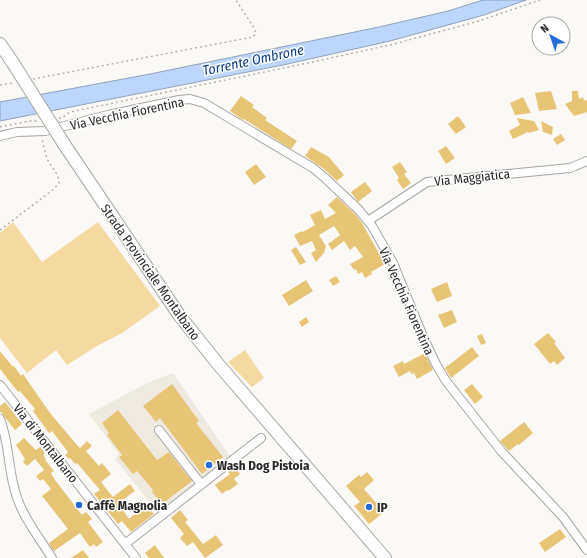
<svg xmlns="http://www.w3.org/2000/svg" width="587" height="558" viewBox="0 0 587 558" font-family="'Fira Sans Condensed',sans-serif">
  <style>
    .built { fill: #efeae0 }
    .green { fill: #f4daa0 }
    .water { fill: #bcd6fe; stroke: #90a2bd }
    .building { fill: #e8c576 }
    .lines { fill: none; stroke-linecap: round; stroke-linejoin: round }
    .street-casing { stroke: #a8a6a2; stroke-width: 10 }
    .secondary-casing { stroke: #a8a6a2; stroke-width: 14 }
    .path { stroke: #b3b1ae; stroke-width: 1.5; stroke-dasharray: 2 3; stroke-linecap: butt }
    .street { stroke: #fff; stroke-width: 8 }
    .secondary { stroke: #fff; stroke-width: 12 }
    .secondary-bridge-casing { stroke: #a8a6a2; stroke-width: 14; stroke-linecap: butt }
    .secondary-bridge { stroke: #fff; stroke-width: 12 }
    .poi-dot { fill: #246bd7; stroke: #fff; stroke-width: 1.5 }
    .labels { text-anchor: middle; stroke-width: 3; stroke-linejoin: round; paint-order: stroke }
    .street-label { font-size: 13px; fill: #292826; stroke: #fff }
    .poi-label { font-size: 13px; font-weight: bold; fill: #292826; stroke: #fff; text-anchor: start }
    .water-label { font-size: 14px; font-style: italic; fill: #0c3f8a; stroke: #fff }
  </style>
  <rect width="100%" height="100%" fill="#fbf9f5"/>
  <!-- built -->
  <path class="built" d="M173 373 234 462 162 518 115 459 119 454 89 414 149 382Z"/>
  <!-- green -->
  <path class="green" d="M13 222 42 262 98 222 160 306 122 333 97 346 67 365 56 350 27 373 0 338V233Z
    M245 350 264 378 252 387 228 362Z"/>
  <!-- water -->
  <path class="water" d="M483 0H526L484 15 390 41 283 65 0 121V102L150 74 379 27 448 11Z"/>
  <!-- building -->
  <path class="building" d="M551 91 557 109 539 111 535 93Z
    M572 91H578L579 99 583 97 584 101 587 100V112L574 116 565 104 572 101Z
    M241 96 254 105 252 107 267 118 265 120 297 141 291 149 244 119 243 120 230 111Z
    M523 97 531 113 515 115 510 103Z
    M458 116 466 127 456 134 448 124Z
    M517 118 534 121 539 130 529 133 528 132 513 139 509 131 520 125Z
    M541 121 553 127 552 135 543 132Z
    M561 134 565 140 557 145 553 139Z
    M446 146 455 158 446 164 438 151Z
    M311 147 329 157 344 175 337 181 324 169 305 156Z
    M400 162 407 172 404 174 411 183 403 189 397 180 399 178 392 167Z
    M256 164 266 177 254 185 245 172Z
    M365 182 372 191 358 202 351 192Z
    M337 197 354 213 362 223 385 264 371 272 372 274 365 278 362 272 358 274 356 269 354 270 350 264 363 257 355 246 350 250 344 241 332 250 328 244 340 235 334 226 319 235 326 246 324 253 316 262 311 253 316 250 312 241 300 246 294 235 302 231 303 232 315 225 310 215 321 210 325 219 336 213 328 205Z
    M296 247 306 262 300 265 291 250Z
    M336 276 340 282 333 286 329 280Z
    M306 280 313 291 289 306 282 295Z
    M447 282 452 296 437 302 431 289Z
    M452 310 457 322 444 328 438 315Z
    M306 317 309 322 302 327 299 322Z
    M548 333 556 342 554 343 565 358 557 365 554 361 550 364 534 344Z
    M482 334 486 343 481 345 477 336Z
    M472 347 479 356 451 378 445 368Z
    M0 351 13 367 14 366 21 376 23 374 50 413 77 445 80 448 87 441 92 446 86 451 99 466 102 463 111 474 101 482 113 497 130 484 135 491 118 503 129 519 146 505 154 514 131 532 122 521 118 524 94 494 100 490 77 463 75 464 70 458 69 459 65 455 68 452 52 431 49 433 33 411 35 409 20 391 18 392 0 369Z
    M425 353 433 370 417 379 414 373 411 374 410 371 399 377 393 366 403 361 404 364Z
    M172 384 199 421 196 423 223 457 202 474 160 418 156 422 143 406Z
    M472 384 483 397 475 404 464 390Z
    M5 402 22 424 15 430 0 411V406Z
    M118 410 157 460 169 452 192 481 162 504 152 492 153 490 137 471 133 474 119 457 122 455 107 435 109 433 102 423Z
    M524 422 533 433 519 445 518 444 509 451 500 441Z
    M24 438 36 450 40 447 45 453 43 455 46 459 45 460 54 471 51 473 55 480 82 515 86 512 92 519 88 522 103 542 96 547 94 544 90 547 80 533 54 551 53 550 49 543 68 529 42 496 51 489 43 479 40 481 36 476 44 470 35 459 27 466 23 462 25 459 16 445Z
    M234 466 240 474 234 479 238 484 228 491 227 490 222 494 215 485 230 474 228 472Z
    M367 472 374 480 364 489 384 512 369 524 354 506 360 502 346 486 359 475 361 477Z
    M180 510 188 520 185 522 203 544 216 535 223 545 205 558 193 542 187 546 180 538 184 534 171 518Z
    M560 529 566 537 545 552 539 543Z
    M155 545 164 558H149L145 553Z
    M83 550 89 558H71Z"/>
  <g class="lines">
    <defs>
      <path id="street" d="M0 136 17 132 45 131 108 115 179 100 190 99 204 103 313 168 325 178 358 209 372 226 393 263 424 339 436 364 446 381 502 452 563 517 587 550
        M368 221 427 182 570 168 587 161
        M0 385 136 558
        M0 419C9 442 8 467 15 491 21 515 39 537 52 558
        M159 430 201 484
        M125 544 261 438"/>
      <path id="secondary" d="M0 44 13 63
        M64 144 179 315 218 364 385 558"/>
    </defs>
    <!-- street casing -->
    <use href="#street" class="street-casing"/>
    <!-- secondary casing -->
    <use href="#secondary" class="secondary-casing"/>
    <!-- path -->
    <path class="path" d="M33 79 253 37 256 33 254 28 236 0
      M0 85 14 83
      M59 118H62L70 112 308 63 394 44 479 21 540 0
      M0 127 29 121H39
      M0 230 54 189 59 183 58 176 47 159 42 139"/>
    <!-- street -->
    <use href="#street" class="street"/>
    <!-- secondary -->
    <use href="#secondary" class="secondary"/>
    <defs>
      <path id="secondary-bridge" d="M13 63 64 144"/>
    </defs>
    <!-- secondary-bridge casing -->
    <use href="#secondary-bridge" class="secondary-bridge-casing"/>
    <!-- secondary-bridge -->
    <use href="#secondary-bridge" class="secondary-bridge"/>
  </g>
  <!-- markers -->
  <g class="poi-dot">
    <circle cx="209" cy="465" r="4"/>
    <circle cx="79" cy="505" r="4"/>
    <circle cx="369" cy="507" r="4"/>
  </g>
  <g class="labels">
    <!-- street labels -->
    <g class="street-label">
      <text transform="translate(127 113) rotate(-12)" y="5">Via Vecchia Fiorentina</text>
      <text transform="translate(472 177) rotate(-6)" y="5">Via Maggiatica</text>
      <text transform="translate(151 272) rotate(55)" y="5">Strada Provinciale Montalbano</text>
      <text transform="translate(407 301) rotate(66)" y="5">Via Vecchia Fiorentina</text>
      <text transform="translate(46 443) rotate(52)" y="5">Via di Montalbano</text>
    </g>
    <!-- poi labels -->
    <g class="poi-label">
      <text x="217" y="470">Wash Dog Pistoia</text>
      <text x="87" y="510">Caffè Magnolia</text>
      <text x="377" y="512">IP</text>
    </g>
    <!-- water labels -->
    <g class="water-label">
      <text transform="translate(253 60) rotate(-12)" y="5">Torrente Ombrone</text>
    </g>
  </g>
  <!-- north arrow -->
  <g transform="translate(551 36) rotate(320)"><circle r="19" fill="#ffffff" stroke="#a9a9a8"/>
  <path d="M0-3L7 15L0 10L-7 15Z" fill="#246bd7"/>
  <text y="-6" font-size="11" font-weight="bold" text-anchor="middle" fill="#292826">N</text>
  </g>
</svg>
